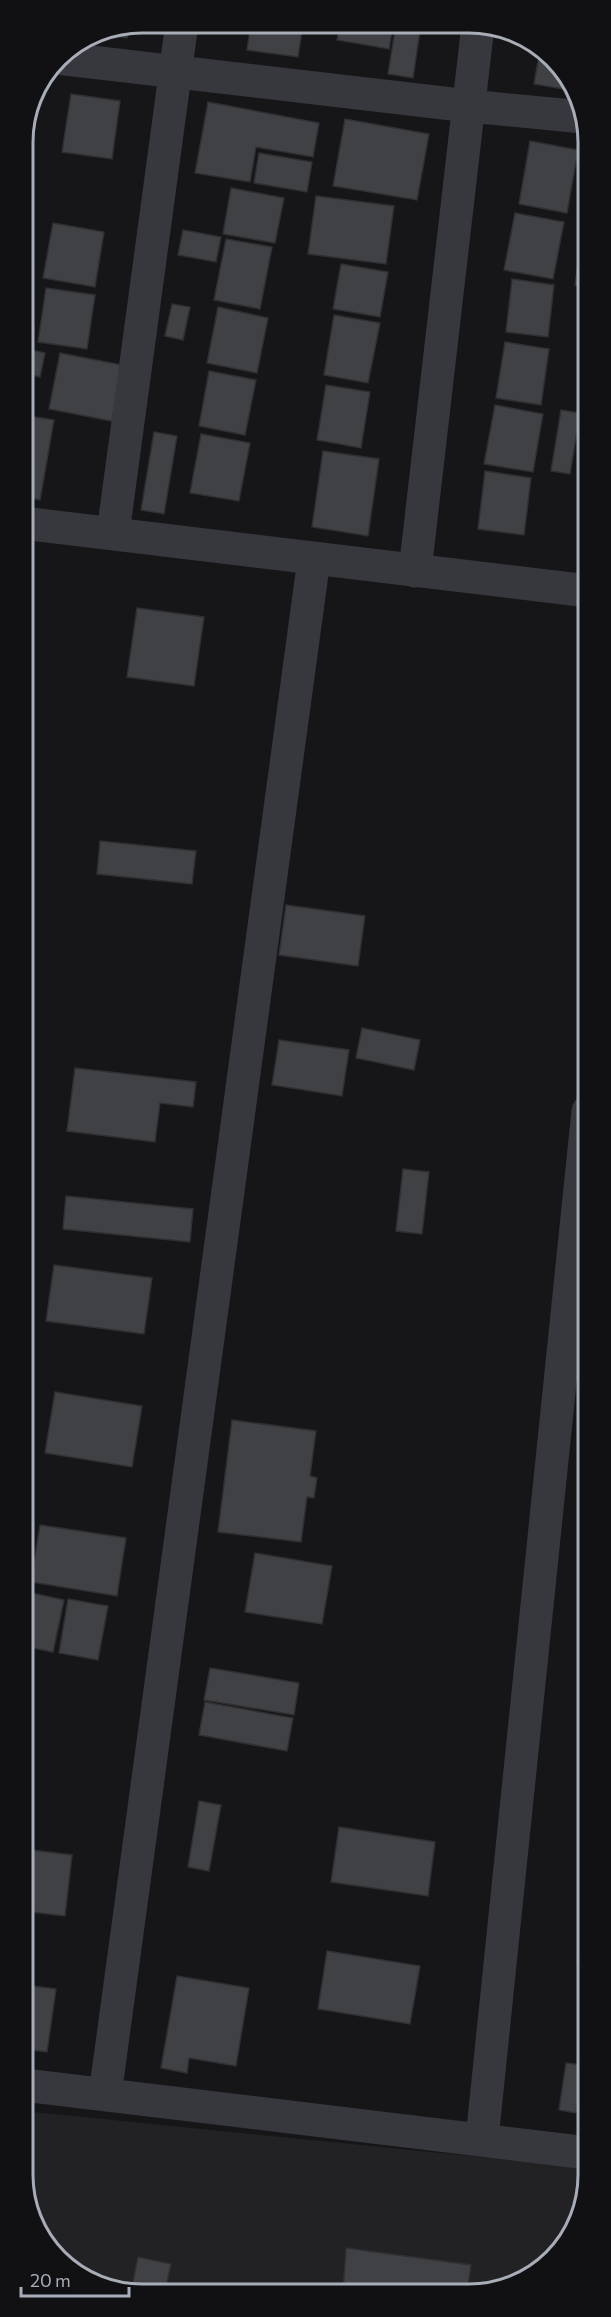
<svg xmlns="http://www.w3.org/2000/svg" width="611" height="2317" viewBox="0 0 611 2317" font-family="Commissioner,sans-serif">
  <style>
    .built { fill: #222225 }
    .building { fill: #404145; stroke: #303034; stroke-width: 1.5 }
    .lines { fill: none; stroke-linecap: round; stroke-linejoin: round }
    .street { stroke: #37383d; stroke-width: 33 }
    .rim { fill: none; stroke: #a8adb8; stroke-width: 3 }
  </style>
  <rect width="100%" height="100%" fill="#161618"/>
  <!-- built -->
  <path class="built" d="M24 2111 588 2168V2182L559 2254 485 2293 118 2292 57 2259 24 2191Z"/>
  <!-- building -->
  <path class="building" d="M251 23 303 24 298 57 247 50Z
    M316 24H337L336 29 316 26Z
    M340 24H393L389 49 337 40Z
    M396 24H421L413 78 388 74Z
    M130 25 127 38 94 33 97 31Z
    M540 50 554 58 570 90 534 84Z
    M71 94 120 101 112 159 62 152Z
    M208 102 319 123 313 157 256 147 250 182 195 173Z
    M345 119 429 134 417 200 333 186Z
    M530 141 578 150 567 213 519 204Z
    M259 153 312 162 307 192 254 183Z
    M231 188 284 198 275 243 223 234Z
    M316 196 394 206 386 264 308 254Z
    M587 199V286L575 285Z
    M515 213 564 222 553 279 504 270Z
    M53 223 104 232 95 287 43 278Z
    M183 230 221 237 216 262 178 255Z
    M226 239 272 247 260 309 214 300Z
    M341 264 388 272 380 317 333 309Z
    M512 279 554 285 548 337 506 332Z
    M46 288 95 295 87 349 38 342Z
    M172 304 190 307 183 340 165 336Z
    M218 307 268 318 257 373 207 363Z
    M334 315 380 323 368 383 324 375Z
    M505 342 549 349 541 405 496 398Z
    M23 348 45 353 40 377 23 373Z
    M60 353 122 365 112 421 49 409Z
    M209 371 256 380 245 435 199 426Z
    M326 385 370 392 361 448 317 440Z
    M495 405 543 414 533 472 484 464Z
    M561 410 580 413 570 474 551 471Z
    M23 415 54 420 40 500 23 496Z
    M154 432 177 436 164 514 141 510Z
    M201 434 250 443 239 501 190 493Z
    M323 451 379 459 368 536 312 527Z
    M485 471 531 478 524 535 478 529Z
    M137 608 204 617 194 686 127 677Z
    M100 841 196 851 192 884 97 874Z
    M286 905 365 916 358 966 279 955Z
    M362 1028 420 1040 414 1070 356 1058Z
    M279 1040 349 1050 342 1096 272 1085Z
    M75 1068 196 1082 193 1107 160 1103 155 1142 67 1131Z
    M403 1169 429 1172 422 1234 396 1231Z
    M66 1196 193 1209 190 1242 63 1229Z
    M54 1265 152 1278 144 1334 46 1321Z
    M55 1392 142 1406 132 1467 45 1453Z
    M232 1420 316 1431 310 1476 317 1478 314 1498 307 1497 301 1542 218 1532Z
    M40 1525 126 1538 117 1596 31 1582Z
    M255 1553 332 1566 322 1624 245 1612Z
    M23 1591 64 1600 53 1652 23 1646Z
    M68 1599 108 1606 98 1660 59 1653Z
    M210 1668 299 1683 294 1715 204 1700Z
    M205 1702 293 1718 287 1751 199 1735Z
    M199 1801 221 1805 209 1871 188 1867Z
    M339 1827 435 1842 428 1896 331 1882Z
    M23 1849 72 1855 65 1916 23 1911Z
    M585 1900 588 1901V1965L577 1963Z
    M327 1951 420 1966 410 2024 318 2009Z
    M177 1976 249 1988 236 2066 189 2058 187 2073 161 2068Z
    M23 1985 56 1989 47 2052 24 2049Z
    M566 2063 583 2065 576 2113 559 2110Z
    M346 2248 471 2265 467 2293H343Z
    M138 2257 171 2264 165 2292H131Z"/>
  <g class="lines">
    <!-- street -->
    <path class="street" d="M57 58 469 106 583 117
      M23 523 588 591
      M113 533 182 23
      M415 571 478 25
      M24 2085 588 2153
      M105 2095 314 559
      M482 2139 588 1111"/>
  </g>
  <!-- crop -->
  <path d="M0 0H611V2317H0ZM142 33H469A109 109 0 0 1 578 142V2175A109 109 0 0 1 469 2284H142A109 109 0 0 1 33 2175V142A109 109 0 0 1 142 33Z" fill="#111113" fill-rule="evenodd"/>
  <path class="rim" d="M142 33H469A109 109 0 0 1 578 142V2175A109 109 0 0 1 469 2284H142A109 109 0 0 1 33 2175V142A109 109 0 0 1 142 33Z"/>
  <!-- scale -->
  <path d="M21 2287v9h108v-9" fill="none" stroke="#a8adb8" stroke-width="3"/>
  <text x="30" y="2287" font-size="18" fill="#a8adb8" stroke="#111113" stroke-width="4.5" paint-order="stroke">20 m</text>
</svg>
